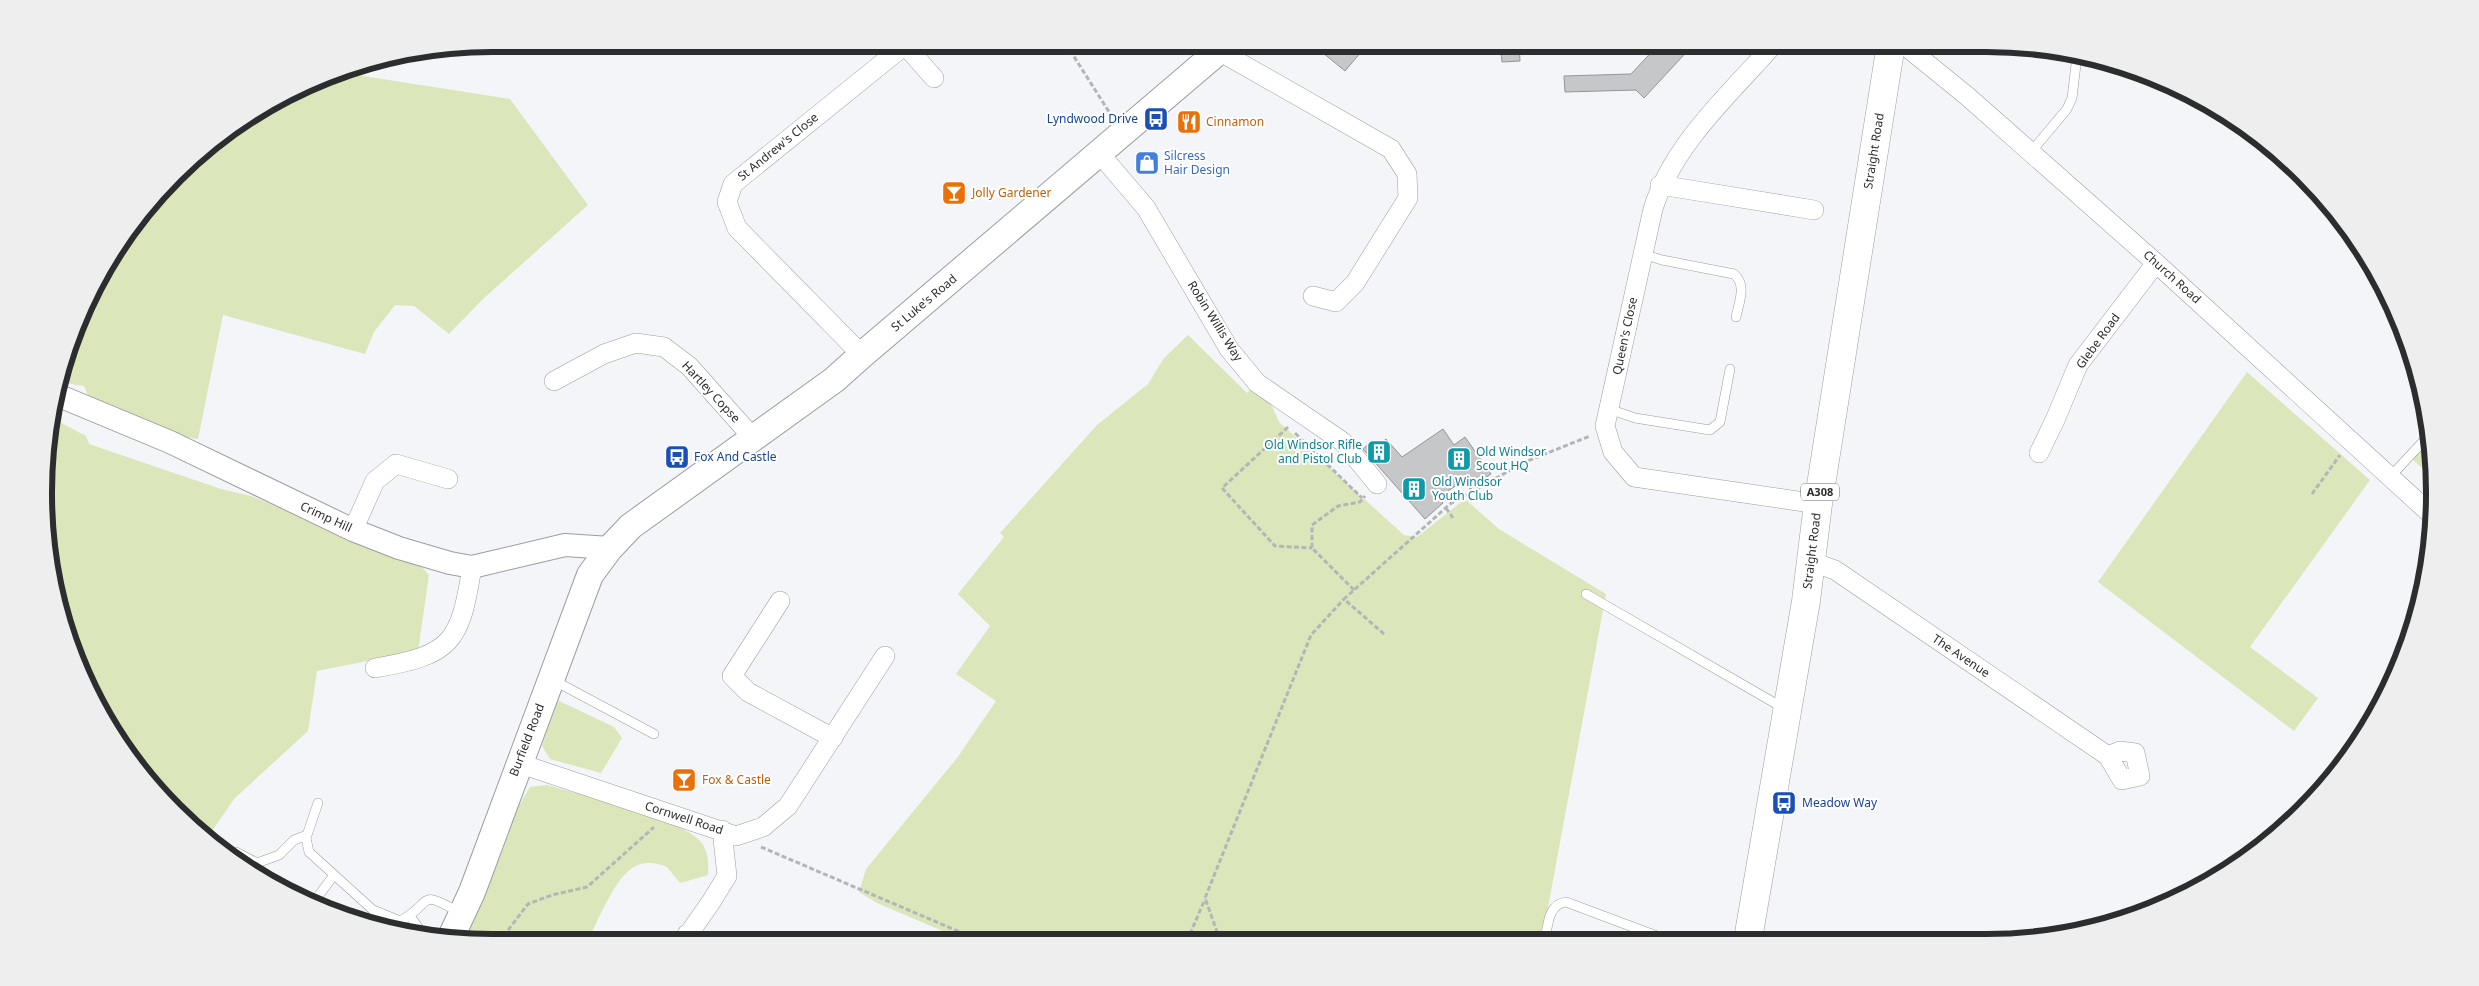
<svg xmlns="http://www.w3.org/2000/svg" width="2479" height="986" viewBox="0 0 2479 986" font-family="'Noto Sans',sans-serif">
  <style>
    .green { fill: #dce6bb }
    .building { fill: #c5c7c9; stroke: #959699 }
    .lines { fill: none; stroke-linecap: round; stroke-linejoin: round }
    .service-casing { stroke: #9b9da0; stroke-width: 10 }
    .minor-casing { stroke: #9b9da0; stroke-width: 20 }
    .tertiary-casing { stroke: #9b9da0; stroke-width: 24 }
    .secondary-casing { stroke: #9b9da0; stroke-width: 28 }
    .primary-casing { stroke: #9b9da0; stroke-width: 29 }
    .path { stroke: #b4b5b7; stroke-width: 3; stroke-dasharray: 5 2.5; stroke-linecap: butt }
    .service { stroke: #fff; stroke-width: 9 }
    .minor { stroke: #fff; stroke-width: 19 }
    .tertiary { stroke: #fff; stroke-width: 22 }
    .secondary { stroke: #fff; stroke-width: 26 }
    .primary { stroke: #fff; stroke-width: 28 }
    .labels { text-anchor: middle; stroke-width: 4; stroke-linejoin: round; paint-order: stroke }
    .shield { fill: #fff; stroke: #6b6c6d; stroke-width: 1 }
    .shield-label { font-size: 11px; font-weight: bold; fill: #2c2d2e }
    .transit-label { font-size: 12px; fill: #164399; stroke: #fff; text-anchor: start }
    .food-label { font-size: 12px; fill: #c56008; stroke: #fff; text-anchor: start }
    .street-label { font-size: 12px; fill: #2c2d2e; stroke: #fff }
    .shop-label { font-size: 12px; fill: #366cbe; stroke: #fff; text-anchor: start }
    .culture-label { font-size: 12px; fill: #0d838f; stroke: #fff; text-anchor: start }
    .rim { fill: none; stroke: #2c2d2e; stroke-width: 6 }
  </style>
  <rect width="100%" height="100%" fill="#f4f5f8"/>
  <!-- green -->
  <path class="green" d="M338 72 510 99 588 205 483 299 449 334 414 306 395 305 374 332 365 354 223 315 198 439 178 436 90 400 84 386 60 382 68 348 104 269 197 155 269 104Z
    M1188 335 1247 393 1256 383 1266 393 1279 422 1404 535 1417 537 1465 499 1499 529 1606 594 1542 940 966 941 877 903 859 892 866 869 957 758 996 701 956 674 990 626 958 594 1004 537 1000 533 1097 425 1148 384 1164 358Z
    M2247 372 2370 480 2250 647 2318 698 2294 731 2098 582Z
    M52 418 86 436 89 444 221 489 251 496 419 564 429 575 418 651 317 671 308 731 234 799 208 837 119 742 78 665 52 581 48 434Z
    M2432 437 2433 478 2412 459Z
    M555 699 614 727 622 738 601 773 550 759 542 746Z
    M547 785C580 795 681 818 701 842 708 851 709 864 708 875L680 883 667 867C657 863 645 861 636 866 615 875 598 922 587 942H493L463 938 503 849 515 812 530 787Z"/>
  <!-- building -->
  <path class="building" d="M1312 44H1368L1345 71Z
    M1500 44H1519L1520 61 1502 62Z
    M1659 44H1694L1644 98 1636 90 1565 92 1564 76 1631 74Z
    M1443 429 1454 445 1465 437 1491 474 1470 489 1464 480 1438 498 1443 503 1425 519 1363 449 1372 441 1377 447 1386 439 1402 457Z"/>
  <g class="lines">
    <defs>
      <path id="service" d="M2031 152 2067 109 2072 98 2077 56
        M1643 254 1662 260 1734 274C1747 285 1739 302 1736 317
        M1609 409 1635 418 1710 430 1720 422 1730 369
        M2390 477 2431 433
        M1586 594 1785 709
        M553 680 654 734
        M318 803 306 838 309 852 373 910 400 921C434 903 416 888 459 912
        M236 852 257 863 279 855 294 840 307 835
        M319 895 334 875
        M410 916 422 933
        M1545 940C1548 925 1548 904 1566 902L1665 939"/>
      <path id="minor" d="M904 44 934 78
        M1774 44C1730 94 1673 144 1653 209L1605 426 1613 452 1634 477 1818 504
        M1903 44 1967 96 2156 263 2434 517
        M1219 51 1391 149 1407 174 1408 198 1355 283 1336 302 1313 296
        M1100 154 1146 208 1229 349 1257 383 1343 442 1377 484
        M1660 185 1814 210
        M862 355 737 228 727 202 733 184 905 45
        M554 381 604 354 636 343 664 347 689 366 754 439
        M2039 453 2055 420 2078 365 2156 263
        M353 530 375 481 396 464 448 479
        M1812 562 1835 570 2108 756 2122 780 2140 776 2135 753 2120 751 2108 756
        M780 601 732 676 748 692 833 738
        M375 668C452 655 460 643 472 567
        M518 763 736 836 763 827 788 806 885 656
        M687 934 705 942
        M683 942 711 902 727 876 722 830"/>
      <path id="tertiary" d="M57 395 170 442 353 530 399 548 450 563 472 567 565 545 610 548"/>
      <path id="secondary" d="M451 937 472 892 590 575 610 548 631 526 834 380 862 355 1227 44"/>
      <path id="primary" d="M1748 939 1806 601 1818 504 1891 44"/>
    </defs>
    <!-- service casing -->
    <use href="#service" class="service-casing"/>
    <!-- minor casing -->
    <use href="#minor" class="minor-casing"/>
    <!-- tertiary casing -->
    <use href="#tertiary" class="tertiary-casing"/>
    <!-- secondary casing -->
    <use href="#secondary" class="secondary-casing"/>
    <!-- primary casing -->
    <use href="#primary" class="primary-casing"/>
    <!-- path -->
    <path class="path" d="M1066 44 1111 115
      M1288 427 1222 488 1275 546 1312 548
      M1295 433 1362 498
      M2312 494 2340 455
      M1446 508 1453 518
      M1354 590 1312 548V525L1338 506 1360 502 1365 496
      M1384 634 1344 599 1450 504 1525 462 1590 436
      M761 847 981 941
      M1220 940 1205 898 1311 635 1344 599
      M1187 941 1205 899
      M499 942 528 904 552 895 587 887 654 827"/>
    <!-- service -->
    <use href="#service" class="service"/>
    <!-- minor -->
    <use href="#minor" class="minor"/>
    <!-- tertiary -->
    <use href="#tertiary" class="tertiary"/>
    <!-- secondary -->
    <use href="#secondary" class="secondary"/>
    <!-- primary -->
    <use href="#primary" class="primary"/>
  </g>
  <!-- icons -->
  <defs>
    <symbol id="bus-square" viewBox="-11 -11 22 22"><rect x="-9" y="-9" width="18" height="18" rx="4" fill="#1a4fb4" stroke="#fff"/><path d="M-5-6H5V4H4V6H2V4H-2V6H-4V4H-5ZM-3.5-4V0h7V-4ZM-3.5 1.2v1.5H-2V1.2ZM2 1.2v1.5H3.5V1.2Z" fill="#fff"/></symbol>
    <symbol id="restaurant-square" viewBox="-11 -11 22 22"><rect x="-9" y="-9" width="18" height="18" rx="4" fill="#e8710a" stroke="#fff"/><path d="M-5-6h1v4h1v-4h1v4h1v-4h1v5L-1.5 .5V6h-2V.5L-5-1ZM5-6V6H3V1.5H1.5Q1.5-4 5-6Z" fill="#fff"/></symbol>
    <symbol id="shop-square" viewBox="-11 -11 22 22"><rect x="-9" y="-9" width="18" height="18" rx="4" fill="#3f7fe0" stroke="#fff"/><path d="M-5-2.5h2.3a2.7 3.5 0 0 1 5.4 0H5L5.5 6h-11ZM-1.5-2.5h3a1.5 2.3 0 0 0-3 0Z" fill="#fff"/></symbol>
    <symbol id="bar-square" viewBox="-11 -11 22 22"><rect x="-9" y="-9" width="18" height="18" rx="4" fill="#e8710a" stroke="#fff"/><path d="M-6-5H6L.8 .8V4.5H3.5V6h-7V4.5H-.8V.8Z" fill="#fff"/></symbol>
    <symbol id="building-square" viewBox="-11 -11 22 22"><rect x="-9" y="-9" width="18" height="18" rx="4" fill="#0f9aa8" stroke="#fff"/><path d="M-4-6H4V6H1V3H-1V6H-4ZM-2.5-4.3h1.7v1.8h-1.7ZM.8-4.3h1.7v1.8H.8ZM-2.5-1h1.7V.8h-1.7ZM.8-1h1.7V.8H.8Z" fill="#fff"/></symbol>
  </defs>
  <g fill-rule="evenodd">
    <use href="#bus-square" x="1142" y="105" width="28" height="28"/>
    <use href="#restaurant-square" x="1175" y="108" width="28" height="28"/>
    <use href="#shop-square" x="1133" y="149" width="28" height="28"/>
    <use href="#bar-square" x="940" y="179" width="28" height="28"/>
    <use href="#building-square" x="1365" y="438" width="28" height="28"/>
    <use href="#bus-square" x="663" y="443" width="28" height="28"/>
    <use href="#building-square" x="1445" y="445" width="28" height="28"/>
    <use href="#building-square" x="1400" y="475" width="28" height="28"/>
    <use href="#bar-square" x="670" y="766" width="28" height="28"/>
    <use href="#bus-square" x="1770" y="789" width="28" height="28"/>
  </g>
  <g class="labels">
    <!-- shield labels -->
    <rect class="shield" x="1801" y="483.5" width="38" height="17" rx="4"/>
    <g class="shield-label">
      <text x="1820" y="496">A308</text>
    </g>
    <!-- transit labels -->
    <g class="transit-label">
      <text x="1138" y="123" text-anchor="end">Lyndwood Drive</text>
      <text x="694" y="461">Fox And Castle</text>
      <text x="1802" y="807">Meadow Way</text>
    </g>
    <!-- food labels -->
    <g class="food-label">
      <text x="1206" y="126">Cinnamon</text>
      <text x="972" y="197">Jolly Gardener</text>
      <text x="702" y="784">Fox &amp; Castle</text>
    </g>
    <!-- street labels -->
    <g class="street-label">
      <text transform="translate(778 147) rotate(-39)" y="4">St Andrew's Close</text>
      <text transform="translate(1874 151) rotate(-81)" y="4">Straight Road</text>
      <text transform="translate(2172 277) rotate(42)" y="4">Church Road</text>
      <text transform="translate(924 303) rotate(-40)" y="4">St Luke's Road</text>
      <text transform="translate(1215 321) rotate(58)" y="4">Robin Willis Way</text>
      <text transform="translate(1625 336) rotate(-78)" y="4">Queen's Close</text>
      <text transform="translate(2098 341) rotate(-54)" y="4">Glebe Road</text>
      <text transform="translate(711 392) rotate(47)" y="4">Hartley Copse</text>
      <text transform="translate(326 517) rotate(25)" y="4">Crimp Hill</text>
      <text transform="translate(1812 551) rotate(-83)" y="4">Straight Road</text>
      <text transform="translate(1961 656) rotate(34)" y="4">The Avenue</text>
      <text transform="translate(527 740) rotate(-69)" y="4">Burfield Road</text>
      <text transform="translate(684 818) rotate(18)" y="4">Cornwell Road</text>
    </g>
    <!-- shop labels -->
    <g class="shop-label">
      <text x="1164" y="160">Silcress<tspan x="1164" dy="14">Hair Design</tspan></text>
    </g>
    <!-- culture labels -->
    <g class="culture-label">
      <text x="1362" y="449" text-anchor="end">Old Windsor Rifle<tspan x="1362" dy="14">and Pistol Club</tspan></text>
      <text x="1476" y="456">Old Windsor<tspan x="1476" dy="14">Scout HQ</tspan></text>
      <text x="1432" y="486">Old Windsor<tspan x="1432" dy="14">Youth Club</tspan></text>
    </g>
  </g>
  <!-- crop -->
  <path d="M0 0H2479V986H0ZM492 52H1986A440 440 0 0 1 2426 492V494A440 440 0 0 1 1986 934H492A440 440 0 0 1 52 494V492A440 440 0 0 1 492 52Z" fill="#eee" fill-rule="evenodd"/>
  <path class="rim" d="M492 52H1986A440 440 0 0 1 2426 492V494A440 440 0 0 1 1986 934H492A440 440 0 0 1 52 494V492A440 440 0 0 1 492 52Z"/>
</svg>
